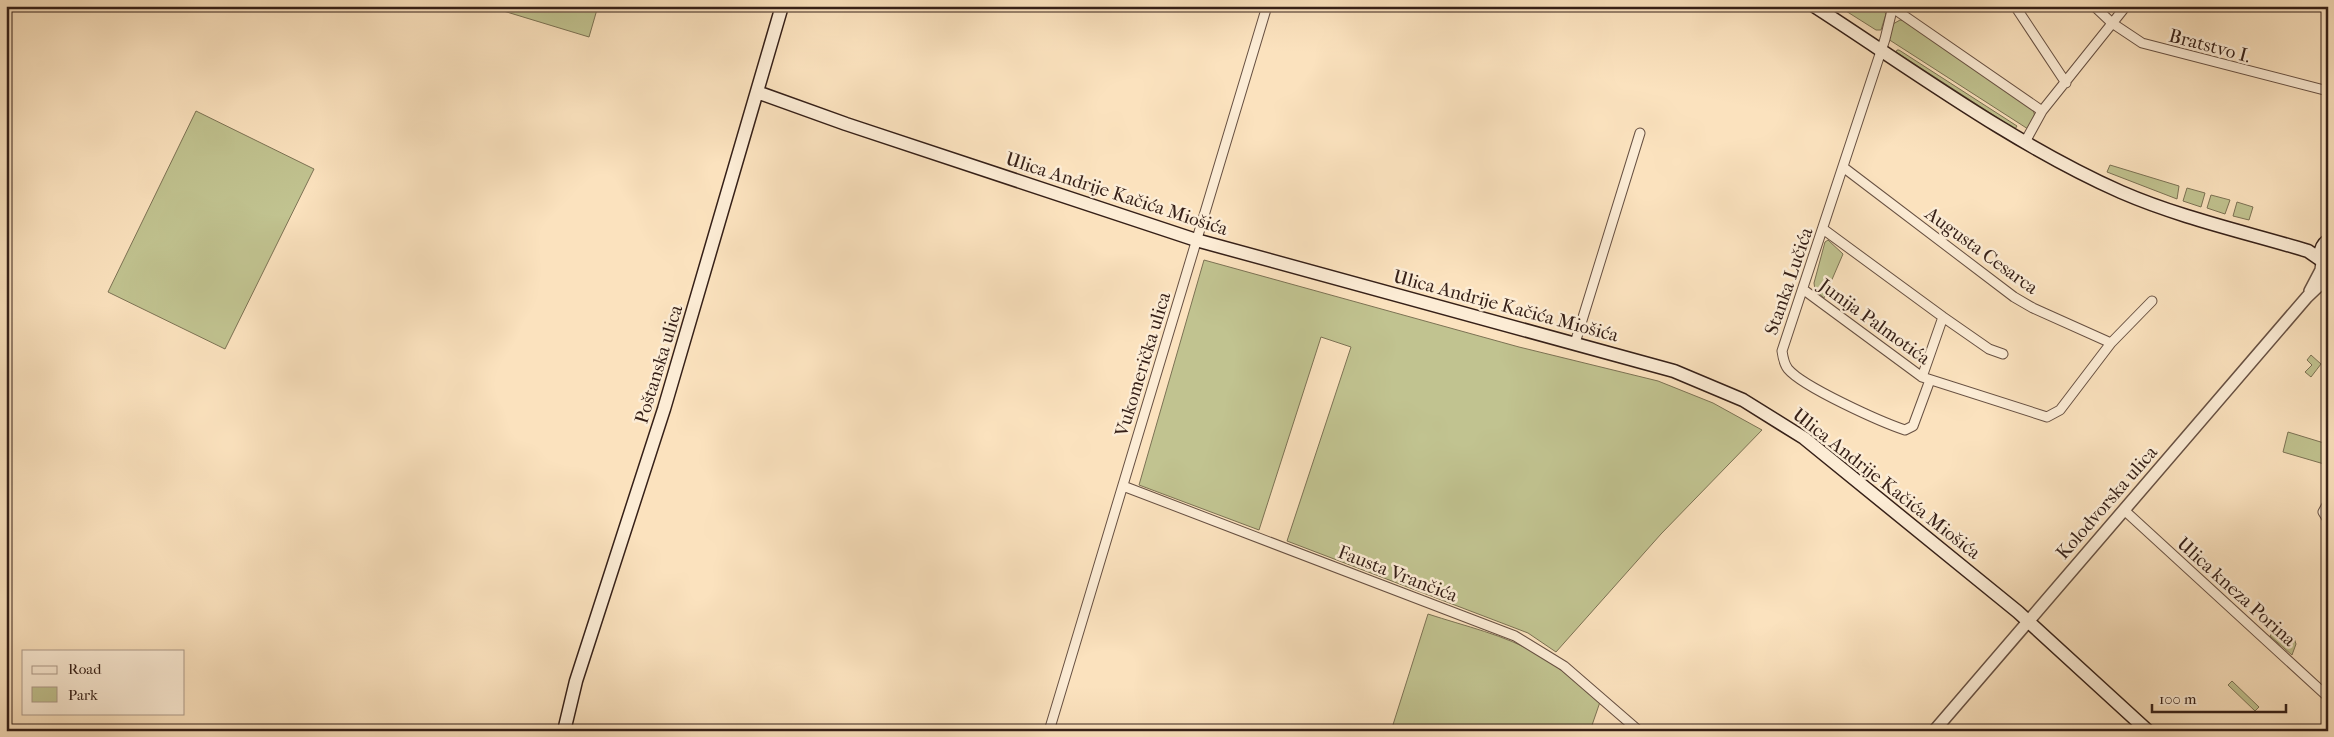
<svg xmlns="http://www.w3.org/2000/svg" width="2334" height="737" viewBox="0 0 2334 737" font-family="'IM FELL French Canon',serif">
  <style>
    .green { fill: #c1c390; stroke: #7c7254 }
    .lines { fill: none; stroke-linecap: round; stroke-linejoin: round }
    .minor-casing { stroke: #675042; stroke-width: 11 }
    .tertiary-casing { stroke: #675042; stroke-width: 14 }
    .secondary-casing { stroke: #362018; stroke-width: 15 }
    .minor { stroke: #fcecd5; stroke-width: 9 }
    .tertiary { stroke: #fcecd5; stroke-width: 11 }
    .secondary { stroke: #fcecd5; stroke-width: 12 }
    .labels { text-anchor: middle; stroke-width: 5; stroke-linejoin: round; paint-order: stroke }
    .street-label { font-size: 19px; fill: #362018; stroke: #fcecd5 }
  </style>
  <rect width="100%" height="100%" fill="#fbe2be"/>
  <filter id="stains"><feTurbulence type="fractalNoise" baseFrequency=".004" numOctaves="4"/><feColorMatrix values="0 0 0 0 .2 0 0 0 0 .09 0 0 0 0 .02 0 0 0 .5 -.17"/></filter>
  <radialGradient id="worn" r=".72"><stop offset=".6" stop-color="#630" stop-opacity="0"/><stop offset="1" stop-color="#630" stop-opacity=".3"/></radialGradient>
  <!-- green -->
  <path class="green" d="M487 6H598L589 37Z
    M1838 6H1881L1886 14 1881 30H1876Z
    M1900 20 1905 21 2033 110 2035 116 2028 129 1888 39 1893 24Z
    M1897 50H1899L2017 126 2015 129 1896 52Z
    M196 111 314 169 225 349 108 292Z
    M2110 165 2179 186 2177 199 2107 172Z
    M2187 188 2205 193 2201 207 2183 201Z
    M2211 195 2230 200 2225 214 2207 208Z
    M2237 202 2253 207 2249 220 2233 216Z
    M1828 240 1843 254 1824 298 1815 290 1814 283 1825 242Z
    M1204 260 1519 347 1658 381 1713 403 1762 430 1661 534 1556 652 1528 633 1287 541 1351 347 1321 337 1259 530 1139 485Z
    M2311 355 2321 364 2311 377 2305 372 2312 365 2307 360Z
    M2288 432 2324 443V464L2283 452Z
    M1428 614C1464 626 1506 635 1539 655 1561 668 1580 686 1600 702L1590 731H1391Z
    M2273 632 2294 638 2296 644 2292 655 2270 636Z
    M2232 681 2259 707 2255 711 2228 685Z"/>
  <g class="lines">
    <defs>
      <path id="minor" d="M1890 6 2042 111
        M1893 6 1885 39 1782 351C1783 358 1784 364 1788 369 1803 387 1881 422 1905 430L1913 426 1930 380
        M2015 6 2066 83
        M2094 6 2112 23 2142 43 2328 91
        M2025 142 2042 111 2126 6
        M1843 167 2014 297 2033 308 2111 343
        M1823 229 1943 317 1989 349 2003 354
        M1804 290 1922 377 2047 417 2060 410 2111 343 2152 301
        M1575 343 1640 133
        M1922 377 1943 317
        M1123 486 1515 636 1564 666 1639 731
        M2328 503 2323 512 2328 520
        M2124 510 2328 697
        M1049 731 1267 6"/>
      <path id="tertiary" d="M2310 291 2321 270 2322 262
        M1934 731 2307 297 2328 277"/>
      <path id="secondary" d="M1814 6C1913 70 2013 144 2121 192 2181 218 2245 232 2308 251L2321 260
        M757 92 846 124 1196 240 1674 371 1743 400 1804 438 2018 612 2148 731
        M2328 240C2318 248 2318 260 2328 269
        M564 731 576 681 664 409 782 6"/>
    </defs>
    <!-- minor casing -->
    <use href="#minor" class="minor-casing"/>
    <!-- tertiary casing -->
    <use href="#tertiary" class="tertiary-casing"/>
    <!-- secondary casing -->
    <use href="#secondary" class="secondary-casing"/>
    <!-- minor -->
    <use href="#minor" class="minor"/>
    <!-- tertiary -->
    <use href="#tertiary" class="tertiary"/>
    <!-- secondary -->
    <use href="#secondary" class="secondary"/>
  </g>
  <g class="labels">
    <!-- street labels -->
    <g class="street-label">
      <text transform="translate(2210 45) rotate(15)" y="7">Bratstvo I.</text>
      <text transform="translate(1117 193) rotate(18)" y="7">Ulica Andrije Kačića Miošića</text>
      <text transform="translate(1982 250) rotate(36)" y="7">Augusta Cesarca</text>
      <text transform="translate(1788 281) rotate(-71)" y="7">Stanka Lučića</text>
      <text transform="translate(1506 305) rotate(15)" y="7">Ulica Andrije Kačića Miošića</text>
      <text transform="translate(1875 321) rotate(36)" y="7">Junija Palmotića</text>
      <text transform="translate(658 364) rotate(-73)" y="7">Poštanska ulica</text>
      <text transform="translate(1142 364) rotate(-73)" y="7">Vukomerička ulica</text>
      <text transform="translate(1887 483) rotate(38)" y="7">Ulica Andrije Kačića Miošića</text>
      <text transform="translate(2106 502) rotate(-49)" y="7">Kolodvorska ulica</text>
      <text transform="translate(1398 573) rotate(21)" y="7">Fausta Vrančića</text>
      <text transform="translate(2237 591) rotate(42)" y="7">Ulica kneza Porina</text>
    </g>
  </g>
  <!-- margin -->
  <rect width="2334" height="737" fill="none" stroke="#fbe2be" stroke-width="25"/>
  <rect x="8" y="8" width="2319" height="722" fill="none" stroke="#362018" stroke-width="2.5"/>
  <rect x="12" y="12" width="2309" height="712" fill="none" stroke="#362018"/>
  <!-- legend -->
  <rect x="22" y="650" width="162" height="65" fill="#fcecd5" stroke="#ad9a89"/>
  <rect x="32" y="666" width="25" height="8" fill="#fcecd5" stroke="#ad9a89"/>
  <text x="68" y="674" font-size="15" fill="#362018">Road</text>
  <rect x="32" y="687" width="25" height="15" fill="#c1c390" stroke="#ad9a89"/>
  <text x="68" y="700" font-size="15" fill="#362018">Park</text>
  <!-- scale -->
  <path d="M2152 704v8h134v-8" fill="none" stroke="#362018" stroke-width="2.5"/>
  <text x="2159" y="704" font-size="15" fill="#362018" stroke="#fcecd5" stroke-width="4" paint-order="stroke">100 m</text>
  <rect width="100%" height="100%" filter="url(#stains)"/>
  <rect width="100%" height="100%" fill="url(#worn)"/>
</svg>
